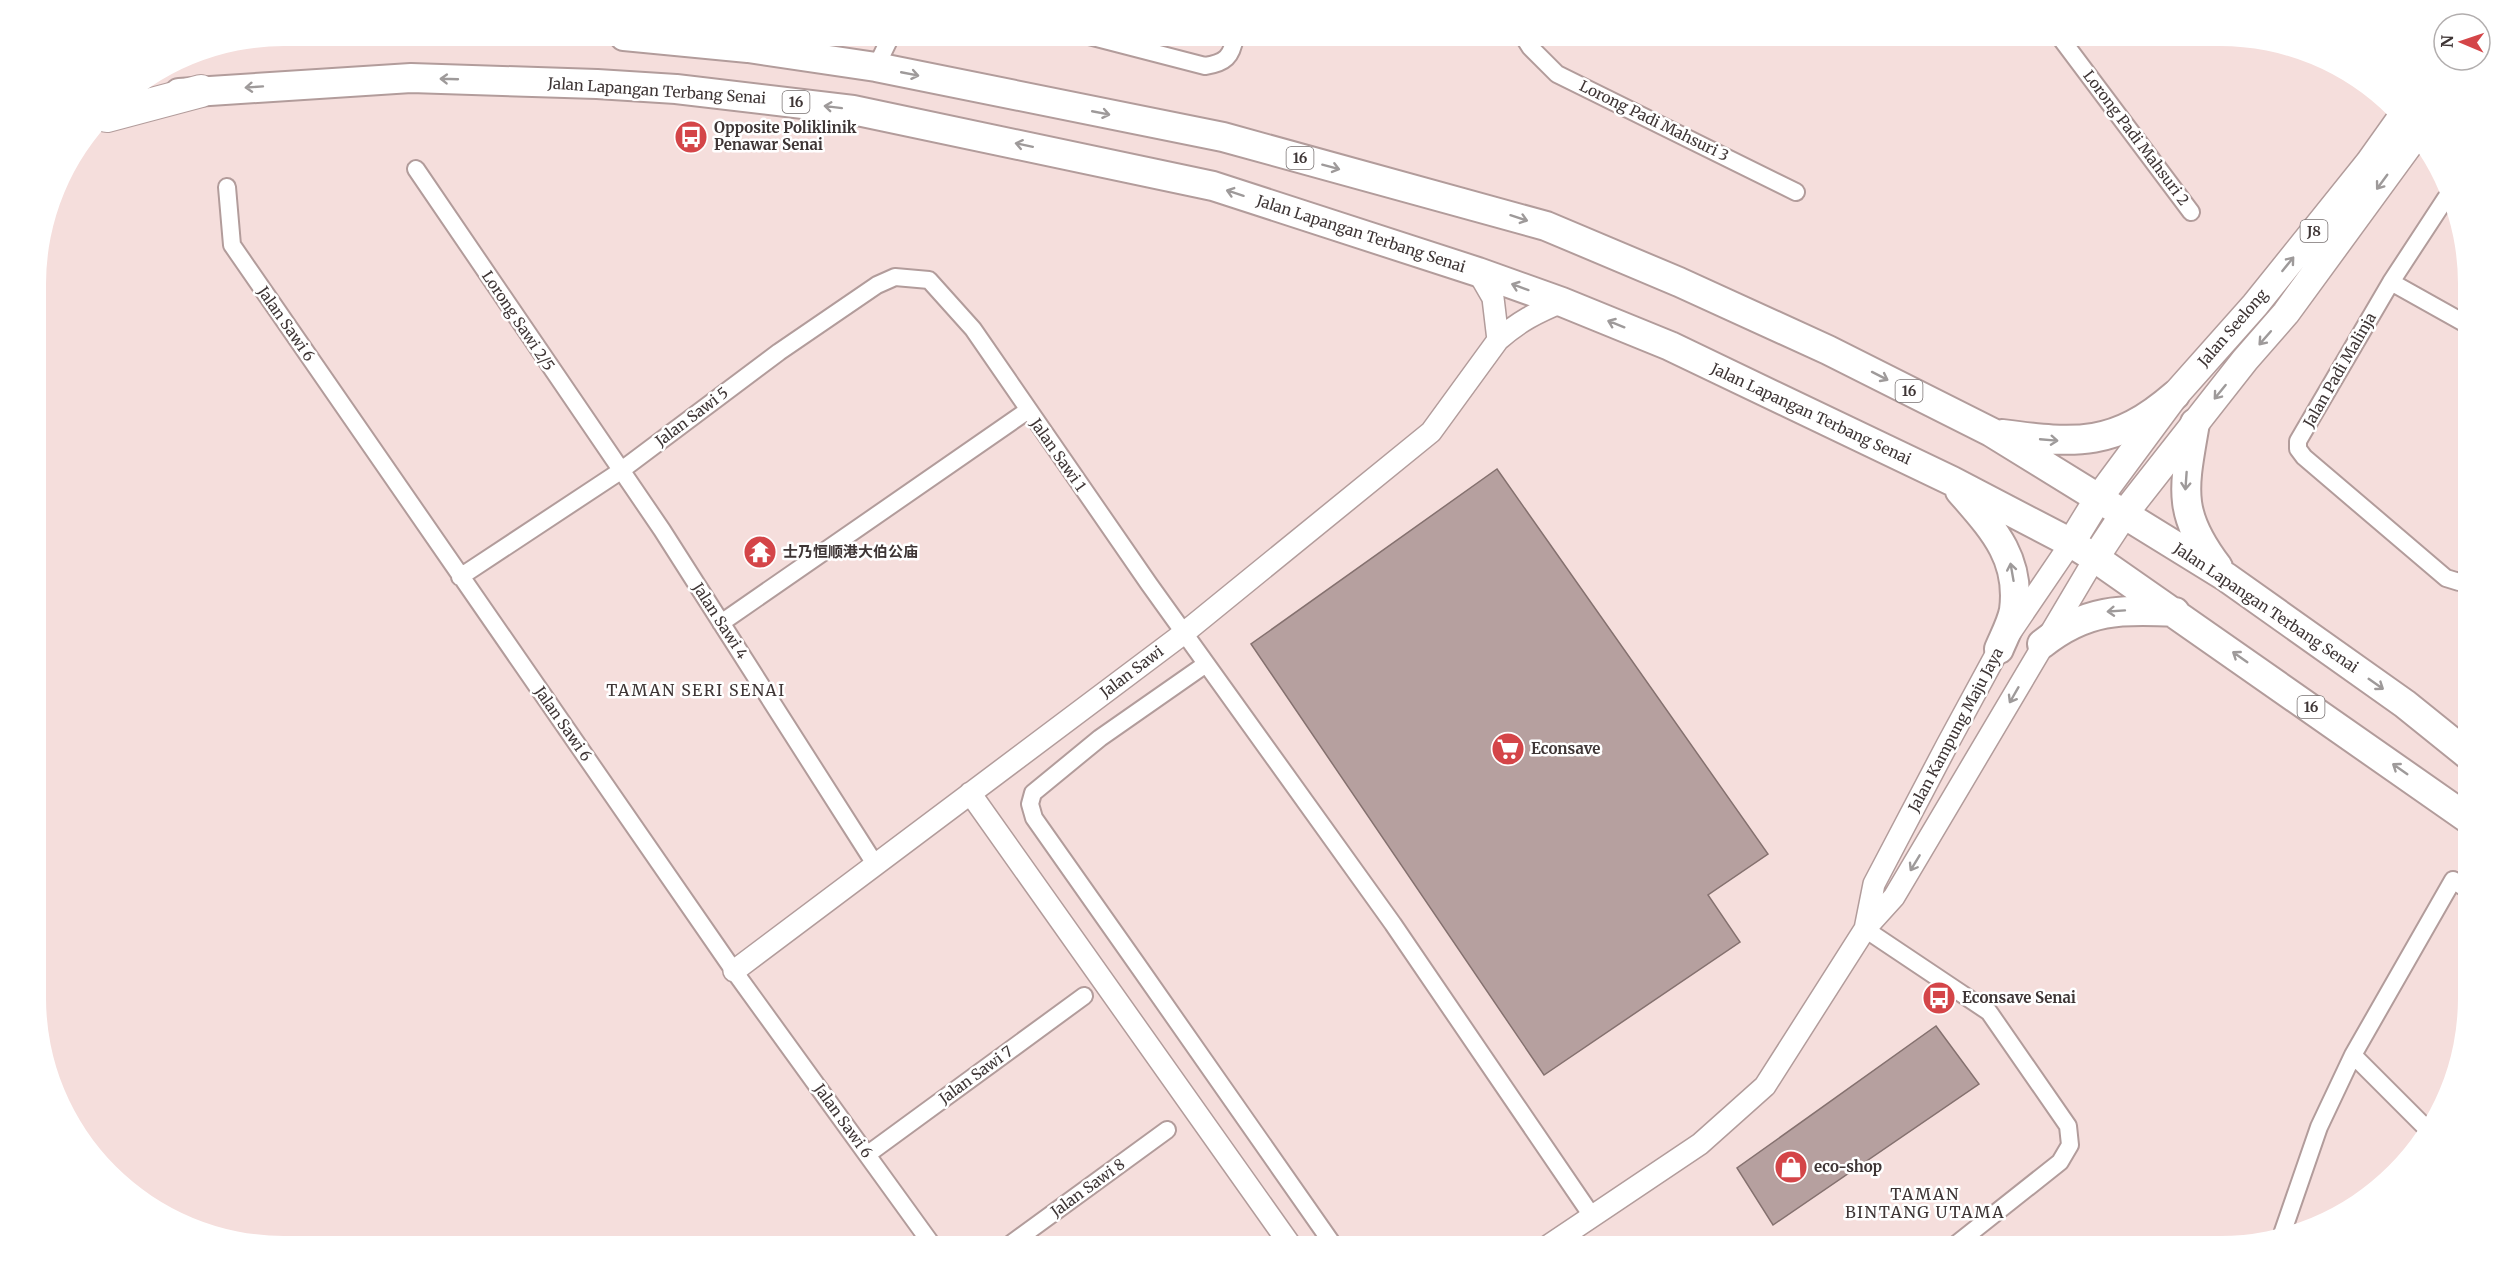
<svg xmlns="http://www.w3.org/2000/svg" width="2504" height="1282" viewBox="0 0 2504 1282" font-family="Merriweather,'Noto Sans SC',serif">
  <style>
    .building { fill: #b6a09f; stroke: #85716f; stroke-width: 1.5 }
    .lines { fill: none; stroke-linecap: round; stroke-linejoin: round }
    .minor-casing { stroke: #b29c9b; stroke-width: 20 }
    .tertiary-casing { stroke: #b29c9b; stroke-width: 24 }
    .primary-casing { stroke: #b29c9b; stroke-width: 30 }
    .trunk-casing { stroke: #b29c9b; stroke-width: 32 }
    .motorway-casing { stroke: #b29c9b; stroke-width: 34 }
    .minor { stroke: #fff; stroke-width: 16 }
    .tertiary { stroke: #fff; stroke-width: 21 }
    .primary { stroke: #fff; stroke-width: 27 }
    .trunk { stroke: #fff; stroke-width: 28 }
    .motorway { stroke: #fff; stroke-width: 32 }
    .oneway { stroke: #9e9a9a }
    .labels { text-anchor: middle; stroke-width: 5; stroke-linejoin: round; paint-order: stroke }
    .shield { fill: #fff; stroke: #787272; stroke-width: 1.5 }
    .shield-label { font-size: 14px; font-weight: bold; fill: #3e3535 }
    .street-label { font-size: 15px; fill: #3e3535; stroke: #fff }
    .poi-label { font-size: 15px; font-weight: bold; fill: #3e3535; stroke: #fff; text-anchor: start }
    .neighbourhood-label { font-size: 16px; letter-spacing: 1.5px; fill: #3e3535; stroke: #fff }
  </style>
  <rect width="100%" height="100%" fill="#f5dedc"/>
  <!-- building -->
  <path class="building" d="M1497 469 1768 854 1708 895 1740 942 1544 1075 1251 644Z
    M1936 1026 1979 1084 1773 1225 1737 1168Z"/>
  <g class="lines">
    <defs>
      <path id="minor" d="M1089 36 1205 66C1225 63 1232 57 1235 36
        M1523 36 1530 47 1557 74 1796 192
        M2059 36 2191 212
        M876 67 891 36
        M416 169 662 530 875 864
        M227 187 232 245 734 971 933 1246
        M2446 198 2391 282 2298 441V449L2304 457 2446 578 2459 582 2467 577
        M2391 282 2466 324
        M460 577 619 472 779 352 877 285 895 277 929 280 973 329 1149 584 1393 924 1592 1216
        M721 623 1027 411
        M1206 664 1100 738 1033 793 1030 804 1034 818C1135 960 1233 1103 1334 1246
        M1865 929 1989 1012 2068 1126 2070 1145 2060 1162 1954 1246
        M2353 1055 2428 1130
        M868 1154 1084 996
        M2281 1237 2319 1127 2353 1055 2453 880 2468 890
        M1008 1246 1167 1130"/>
      <path id="tertiary" d="M1478 272 1493 298 1498 340
        M970 793 1291 1246
        M1865 929 1874 884 1947 745 1999 649 2071 543
        M734 971 1184 633 1431 432 1498 340C1518 322 1537 312 1562 302
        M1548 1246 1700 1144 1765 1086 1865 929 1894 897 2095 558"/>
      <path id="primary" d="M2071 543 2098 499 2175 395 2255 305 2369 163 2401 118
        M2095 558 2124 514 2245 360 2286 313 2416 135"/>
      <path id="trunk" d="M624 36 748 48 876 67 1223 137 1546 226 1679 282 1828 350 1991 432 2226 577 2405 704 2467 754
        M179 93 411 78 597 84 676 89 853 110 1213 186 1478 272 1562 302 1670 346 1952 481 2071 543 2095 558 2467 818
        M2195 423C2184 488 2176 512 2218 567
        M2002 434C2077 444 2115 447 2175 395
        M1960 491C1991 527 2021 557 2014 610 2012 622 2004 637 1999 649
        M2042 644C2086 609 2121 609 2175 612"/>
      <path id="motorway" d="M107 116 201 91"/>
    </defs>
    <!-- minor casing -->
    <use href="#minor" class="minor-casing"/>
    <!-- tertiary casing -->
    <use href="#tertiary" class="tertiary-casing"/>
    <!-- primary casing -->
    <use href="#primary" class="primary-casing"/>
    <!-- trunk casing -->
    <use href="#trunk" class="trunk-casing"/>
    <!-- motorway casing -->
    <use href="#motorway" class="motorway-casing"/>
    <!-- minor -->
    <use href="#minor" class="minor"/>
    <!-- tertiary -->
    <use href="#tertiary" class="tertiary"/>
    <!-- primary -->
    <use href="#primary" class="primary"/>
    <!-- trunk -->
    <use href="#trunk" class="trunk"/>
    <!-- motorway -->
    <use href="#motorway" class="motorway"/>
  </g>
  <!-- one-way arrows -->
  <defs><path id="oneway-shaft" d="M-6 0H5M1.5-3L5.5 0L1.5 3" fill="none" stroke-width="1.6" stroke-linecap="round" stroke-linejoin="round" transform="scale(1.5)"/></defs>
  <g class="oneway">
    <use href="#oneway-shaft" transform="translate(910 74) rotate(11)"/>
    <use href="#oneway-shaft" transform="translate(449 79) rotate(-178)"/>
    <use href="#oneway-shaft" transform="translate(254 87) rotate(176)"/>
    <use href="#oneway-shaft" transform="translate(833 107) rotate(-173)"/>
    <use href="#oneway-shaft" transform="translate(1101 113) rotate(11)"/>
    <use href="#oneway-shaft" transform="translate(1024 145) rotate(-168)"/>
    <use href="#oneway-shaft" transform="translate(1331 167) rotate(15)"/>
    <use href="#oneway-shaft" transform="translate(2382 182) rotate(126)"/>
    <use href="#oneway-shaft" transform="translate(1235 193) rotate(-162)"/>
    <use href="#oneway-shaft" transform="translate(1519 218) rotate(18)"/>
    <use href="#oneway-shaft" transform="translate(2288 264) rotate(-51)"/>
    <use href="#oneway-shaft" transform="translate(1520 287) rotate(-160)"/>
    <use href="#oneway-shaft" transform="translate(1616 324) rotate(-158)"/>
    <use href="#oneway-shaft" transform="translate(2265 338) rotate(131)"/>
    <use href="#oneway-shaft" transform="translate(1880 376) rotate(27)"/>
    <use href="#oneway-shaft" transform="translate(2220 392) rotate(129)"/>
    <use href="#oneway-shaft" transform="translate(2049 440) rotate(5)"/>
    <use href="#oneway-shaft" transform="translate(2186 481) rotate(94)"/>
    <use href="#oneway-shaft" transform="translate(2012 572) rotate(-100)"/>
    <use href="#oneway-shaft" transform="translate(2116 611) rotate(176)"/>
    <use href="#oneway-shaft" transform="translate(2240 657) rotate(-145)"/>
    <use href="#oneway-shaft" transform="translate(2376 684) rotate(35)"/>
    <use href="#oneway-shaft" transform="translate(2014 695) rotate(120)"/>
    <use href="#oneway-shaft" transform="translate(2400 769) rotate(-145)"/>
    <use href="#oneway-shaft" transform="translate(1915 863) rotate(121)"/>
  </g>
  <!-- icons -->
  <defs>
    <symbol id="bus-disc" viewBox="-11 -11 22 22"><circle r="9.5" fill="#d44548" stroke="#fff"/><path d="M-5-6H5V4H4V6H2V4H-2V6H-4V4H-5ZM-3.5-4V0h7V-4ZM-3.5 1.2v1.5H-2V1.2ZM2 1.2v1.5H3.5V1.2Z" fill="#fff"/></symbol>
    <symbol id="temple-disc" viewBox="-11 -11 22 22"><circle r="9.5" fill="#d44548" stroke="#fff"/><path d="M0-6L5-2H3V0L6.5 2.5H4V6H1.5V3h-3V6H-4V2.5H-6.5L-3 0V-2H-5Z" fill="#fff"/></symbol>
    <symbol id="supermarket-disc" viewBox="-11 -11 22 22"><circle r="9.5" fill="#d44548" stroke="#fff"/><path d="M-6-5.5h2.5l.6 2H6L4.5 2H-2.5L-4.4-4H-6ZM-1.5 3.2a1.3 1.3 0 1 0 .1 0ZM3 3.2a1.3 1.3 0 1 0 .1 0Z" fill="#fff"/></symbol>
    <symbol id="shop-disc" viewBox="-11 -11 22 22"><circle r="9.5" fill="#d44548" stroke="#fff"/><path d="M-5-2.5h2.3a2.7 3.5 0 0 1 5.4 0H5L5.5 6h-11ZM-1.5-2.5h3a1.5 2.3 0 0 0-3 0Z" fill="#fff"/></symbol>
  </defs>
  <g fill-rule="evenodd">
    <use href="#bus-disc" x="672" y="118" width="38" height="38"/>
    <use href="#temple-disc" x="741" y="533" width="38" height="38"/>
    <use href="#supermarket-disc" x="1489" y="730" width="38" height="38"/>
    <use href="#bus-disc" x="1920" y="979" width="38" height="38"/>
    <use href="#shop-disc" x="1772" y="1148" width="38" height="38"/>
  </g>
  <g class="labels">
    <!-- shield labels -->
    <g class="shield">
      <rect x="782.5" y="91" width="27" height="22" rx="4.5"/>
      <rect x="1286.5" y="147" width="27" height="22" rx="4.5"/>
      <rect x="2300.5" y="220" width="27" height="22" rx="4.5"/>
      <rect x="1895.5" y="380" width="27" height="22" rx="4.5"/>
      <rect x="2297.5" y="696" width="27" height="22" rx="4.5"/>
    </g>
    <g class="shield-label">
      <text x="796" y="107">16</text>
      <text x="1300" y="163">16</text>
      <text x="2314" y="236">J8</text>
      <text x="1909" y="396">16</text>
      <text x="2311" y="712">16</text>
    </g>
    <!-- street labels -->
    <g class="street-label">
      <text transform="translate(657 91) rotate(4)" y="5">Jalan Lapangan Terbang Senai</text>
      <text transform="translate(1654 121) rotate(26)" y="5">Lorong Padi Mahsuri 3</text>
      <text transform="translate(2136 138) rotate(53)" y="5">Lorong Padi Mahsuri 2</text>
      <text transform="translate(1361 234) rotate(18)" y="5">Jalan Lapangan Terbang Senai</text>
      <text transform="translate(518 321) rotate(56)" y="5">Lorong Sawi 2/5</text>
      <text transform="translate(286 324) rotate(55)" y="5">Jalan Sawi 6</text>
      <text transform="translate(2233 328) rotate(-49)" y="5">Jalan Seelong</text>
      <text transform="translate(2340 370) rotate(-60)" y="5">Jalan Padi Malinja</text>
      <text transform="translate(1811 414) rotate(25)" y="5">Jalan Lapangan Terbang Senai</text>
      <text transform="translate(692 417) rotate(-37)" y="5">Jalan Sawi 5</text>
      <text transform="translate(1058 455) rotate(55)" y="5">Jalan Sawi 1</text>
      <text transform="translate(2266 608) rotate(34)" y="5">Jalan Lapangan Terbang Senai</text>
      <text transform="translate(720 621) rotate(57)" y="5">Jalan Sawi 4</text>
      <text transform="translate(1132 672) rotate(-37)" y="5">Jalan Sawi</text>
      <text transform="translate(563 724) rotate(55)" y="5">Jalan Sawi 6</text>
      <text transform="translate(1956 730) rotate(-62)" y="5">Jalan Kampung Maju Jaya</text>
      <text transform="translate(976 1075) rotate(-36)" y="5">Jalan Sawi 7</text>
      <text transform="translate(843 1121) rotate(54)" y="5">Jalan Sawi 6</text>
      <text transform="translate(1088 1188) rotate(-36)" y="5">Jalan Sawi 8</text>
    </g>
    <!-- poi labels -->
    <g class="poi-label">
      <text x="714" y="133">Opposite Poliklinik<tspan x="714" dy="17">Penawar Senai</tspan></text>
      <text x="783" y="557">士乃恒顺港大伯公庙</text>
      <text x="1531" y="754">Econsave</text>
      <text x="1962" y="1003">Econsave Senai</text>
      <text x="1814" y="1172">eco-shop</text>
    </g>
    <!-- neighbourhood labels -->
    <g class="neighbourhood-label">
      <text x="696" y="696">TAMAN SERI SENAI</text>
      <text x="1925" y="1200">TAMAN<tspan x="1925" dy="18">BINTANG UTAMA</tspan></text>
    </g>
  </g>
  <!-- crop -->
  <path d="M0 0H2504V1282H0ZM284 46H2220A238 238 0 0 1 2458 284V998A238 238 0 0 1 2220 1236H284A238 238 0 0 1 46 998V284A238 238 0 0 1 284 46Z" fill="#fff" fill-rule="evenodd"/>
  <!-- north arrow -->
  <g transform="translate(2462 42) rotate(272)"><circle r="28" fill="#ffffff" stroke="#b2aeae" stroke-width="1.5"/>
  <path d="M0-4.5L10 22L0 15L-10 22Z" fill="#d44548"/>
  <text y="-9" font-size="16" font-weight="bold" text-anchor="middle" fill="#3e3535">N</text>
  </g>
</svg>
